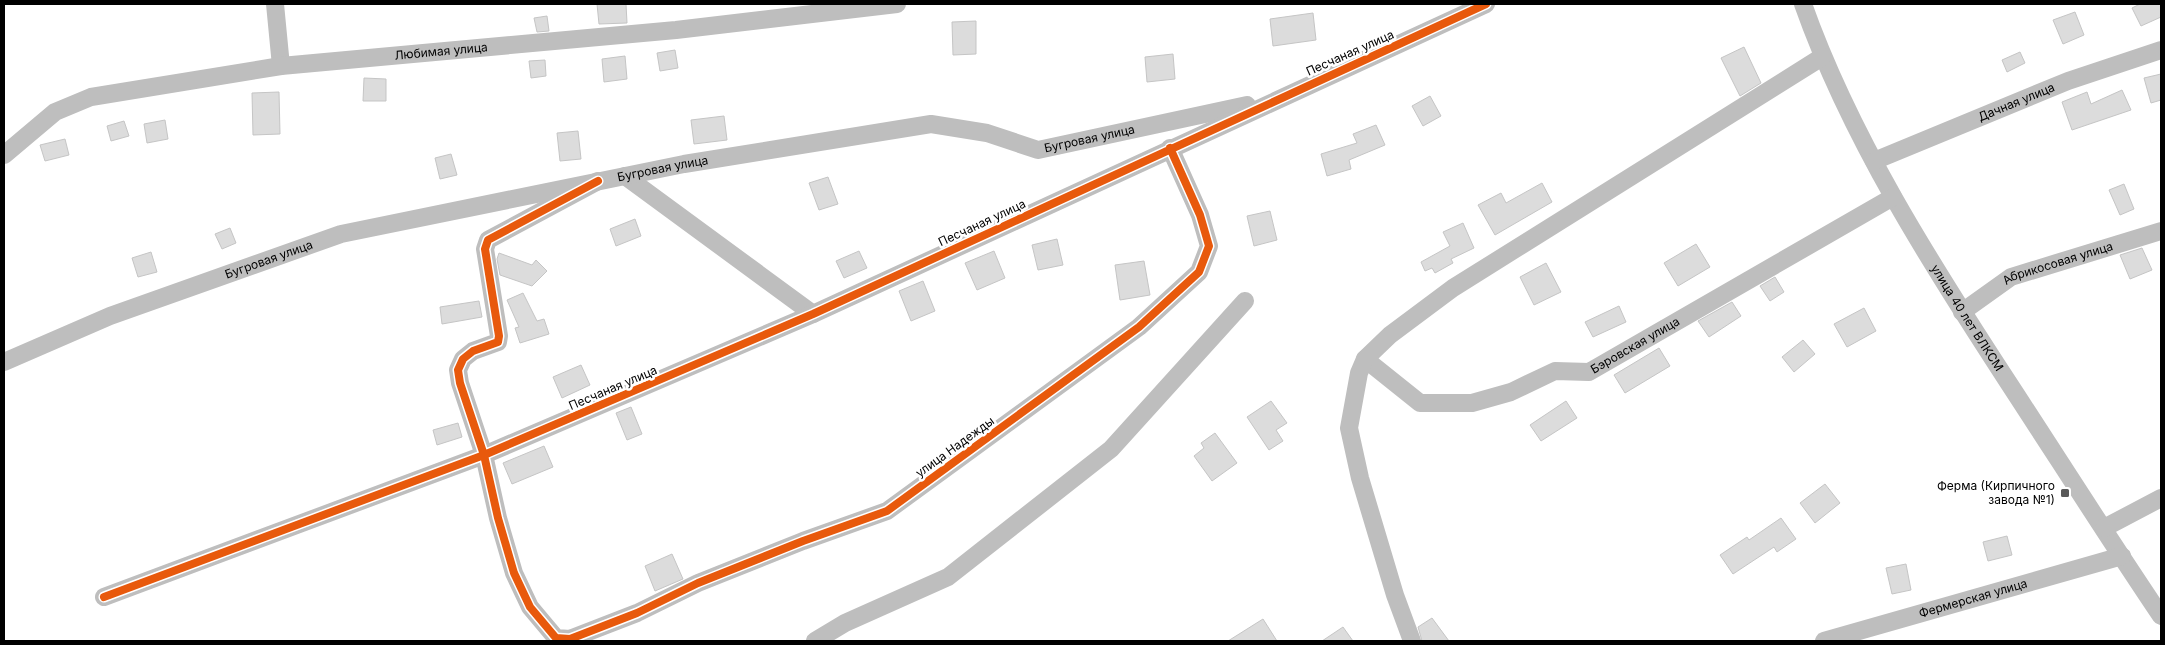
<svg xmlns="http://www.w3.org/2000/svg" width="2165" height="645" viewBox="0 0 2165 645" font-family="Inter,sans-serif">
  <style>
    .building { fill: #dcdcdc; stroke: #c5c5c5 }
    .lines { fill: none; stroke-linecap: round; stroke-linejoin: round }
    .minor { stroke: #bebebe; stroke-width: 18 }
    .cycleway-casing { stroke: #fff; stroke-width: 11 }
    .cycleway { stroke: #e8590c; stroke-width: 8 }
    .poi-dot { fill: #595959; stroke: #fff; stroke-width: 2 }
    .labels { text-anchor: middle; stroke-width: 5; stroke-linejoin: round; paint-order: stroke }
    .street-label { font-size: 12px; fill: #000; stroke: #fff }
    .poi-label { font-size: 12px; fill: #000; stroke: #fff; text-anchor: end }
  </style>
  <rect width="100%" height="100%" fill="#fff"/>
  <!-- building -->
  <path class="building" d="M597 4H626L627 23 599 24Z
    M2140 4H2161V17L2141 26 2132 8Z
    M2075 12 2084 35 2063 44 2053 20Z
    M1313 13 1316 40 1273 46 1270 19Z
    M547 16 549 31 537 32 534 18Z
    M976 21V54L953 55 952 22Z
    M1744 47 1761 83 1740 96 1721 58Z
    M675 50 678 68 660 71 657 53Z
    M2020 52 2025 63 2007 72 2002 60Z
    M1173 54 1175 79 1147 82 1145 57Z
    M625 56 627 79 604 82 602 59Z
    M545 60 546 76 531 78 529 61Z
    M2161 74V100L2151 103 2144 78Z
    M364 78 386 79V101H363Z
    M2122 90 2131 110 2072 130 2062 102 2087 92 2091 104Z
    M279 92 280 134 253 135 252 93Z
    M1430 96 1441 116 1423 126 1412 106Z
    M724 116 727 140 694 144 691 120Z
    M165 120 168 139 147 143 144 124Z
    M124 121 129 136 111 141 107 126Z
    M1376 125 1385 145 1349 160 1351 169 1327 176 1321 154 1357 143 1353 134Z
    M578 131 581 159 560 161 557 133Z
    M65 139 69 155 45 161 40 145Z
    M451 154 457 175 440 179 435 158Z
    M828 177 838 204 819 210 809 183Z
    M1542 183 1552 202 1495 235 1478 205 1501 193 1506 203Z
    M2124 184 2134 209 2120 215 2109 190Z
    M1270 211 1277 240 1254 246 1247 216Z
    M635 219 641 236 616 246 610 229Z
    M1463 223 1474 248 1451 259 1453 263 1435 273 1432 268 1425 271 1421 262 1450 246 1443 232Z
    M230 228 236 243 222 249 215 234Z
    M1057 239 1063 265 1038 270 1032 245Z
    M1696 244 1710 267 1678 286 1664 263Z
    M2142 248 2152 270 2130 279 2120 255Z
    M859 251 867 268 844 278 836 261Z
    M994 251 1005 278 977 290 965 263Z
    M151 252 157 272 138 277 132 258Z
    M499 253 532 265 536 260 547 271 532 286 500 275 497 259Z
    M1144 261 1150 295 1120 300 1115 265Z
    M1546 263 1561 292 1534 305 1520 277Z
    M1775 277 1784 292 1770 301 1760 286Z
    M923 281 935 311 911 321 899 291Z
    M523 293 537 321 544 319 549 334 520 343 515 328 519 327 507 300Z
    M479 301 482 317 442 324 440 307Z
    M1732 302 1741 316 1709 337 1698 321Z
    M1619 306 1626 322 1593 337 1585 322Z
    M1864 308 1876 331 1847 347 1834 324Z
    M1803 340 1815 354 1794 372 1782 357Z
    M1659 348 1670 366 1625 393 1614 375Z
    M581 365 590 385 562 398 553 377Z
    M1271 401 1287 423 1276 430 1283 441 1269 450 1247 417Z
    M1566 401 1577 418 1541 441 1530 425Z
    M631 407 642 434 627 440 616 413Z
    M458 423 462 437 437 445 433 430Z
    M1215 433 1237 463 1212 481 1194 456 1204 448 1201 443Z
    M544 446 553 467 512 484 503 463Z
    M1825 484 1840 503 1815 523 1800 503Z
    M1781 518 1796 539 1777 552 1774 547 1733 574 1720 555 1747 537 1749 540Z
    M2007 536 2012 555 1988 561 1983 542Z
    M672 554 683 579 655 591 645 566Z
    M1906 564 1911 590 1892 594 1886 568Z
    M1432 618 1449 641H1422L1418 627Z
    M1263 619 1277 641H1228Z
    M1343 627 1353 641H1322Z"/>
  <g class="lines">
    <!-- minor -->
    <g class="minor">
      <path d="M275 4 281 66"/>
      <path id="s1" d="M1803 4C1850 137 1931 264 2008 382 2059 460 2109 539 2161 616"/>
      <path id="s2" d="M4 155 55 112 91 97 281 66 676 30 897 4"/>
      <path id="s3" d="M1874 161 2068 81 2161 50"/>
      <path d="M625 176 813 314"/>
      <path d="M598 181 488 240 485 249 499 336 498 342 473 351 463 359 458 370 460 383 484 455 498 518 514 573 530 607 556 638 570 639 637 613 698 583 803 541 887 511 1139 327 1199 272 1209 246 1200 215 1170 148"/>
      <path id="s4" d="M1962 312 2011 277 2161 231"/>
      <path id="s5" d="M1365 359 1420 403H1472L1511 392 1555 371 1589 372 1893 197"/>
      <path id="s6" d="M4 362 110 316 341 234 684 164 931 124 987 133 1038 150 1247 105"/>
      <path d="M2104 528 2161 498"/>
      <path d="M104 597 484 455 813 314 1486 4"/>
      <path d="M815 641 845 623 948 577 1111 449 1245 301"/>
      <path d="M1412 641 1395 595 1360 478 1349 428 1359 373 1365 359 1390 335 1453 288 1822 57"/>
      <path id="s7" d="M1824 641 2122 556"/>
    </g>
    <defs>
      <path id="cycleway" d="M598 181 488 240 485 249 499 336 498 342 473 351 463 359 458 370 460 383 484 455 498 518 514 573 530 607 556 638 570 639 637 613 698 583 803 541 887 511 1139 327 1199 272 1209 246 1200 215 1170 148
        M104 597 484 455 813 314 1486 4"/>
    </defs>
    <!-- cycleway casing -->
    <use href="#cycleway" class="cycleway-casing"/>
    <!-- cycleway -->
    <use href="#cycleway" class="cycleway"/>
  </g>
  <!-- markers -->
  <rect class="poi-dot" x="2060" y="488" width="10" height="10" rx="2.5"/>
  <g class="labels">
    <!-- street labels -->
    <g class="street-label">
      <text dy="4" stroke="none"><textPath href="#s2" startOffset="459">Любимая улица</textPath></text>
      <text transform="translate(1350 53) rotate(-24)" y="4">Песчаная улица</text>
      <text dy="4" stroke="none"><textPath href="#s3" startOffset="154">Дачная улица</textPath></text>
      <text dy="4" stroke="none"><textPath href="#s6" startOffset="1124">Бугровая улица</textPath></text>
      <text dy="4" stroke="none"><textPath href="#s6" startOffset="689">Бугровая улица</textPath></text>
      <text transform="translate(982 223) rotate(-25)" y="4">Песчаная улица</text>
      <text dy="4" stroke="none"><textPath href="#s6" startOffset="284">Бугровая улица</textPath></text>
      <text dy="4" stroke="none"><textPath href="#s4" startOffset="109">Абрикосовая улица</textPath></text>
      <text dy="4" stroke="none"><textPath href="#s1" startOffset="355">улица 40 лет ВЛКСМ</textPath></text>
      <text dy="4" stroke="none"><textPath href="#s5" startOffset="299">Бэровская улица</textPath></text>
      <text transform="translate(613 388) rotate(-23)" y="4">Песчаная улица</text>
      <text transform="translate(955 447) rotate(-36)" y="4">улица Надежды</text>
      <text dy="4" stroke="none"><textPath href="#s7" startOffset="155">Фермерская улица</textPath></text>
    </g>
    <!-- poi labels -->
    <g class="poi-label">
      <text x="2055" y="490">Ферма (Кирпичного<tspan x="2055" dy="14">завода №1)</tspan></text>
    </g>
  </g>
  <!-- border -->
  <rect width="2165" height="645" fill="none" stroke="#000000" stroke-width="10"/>
</svg>
